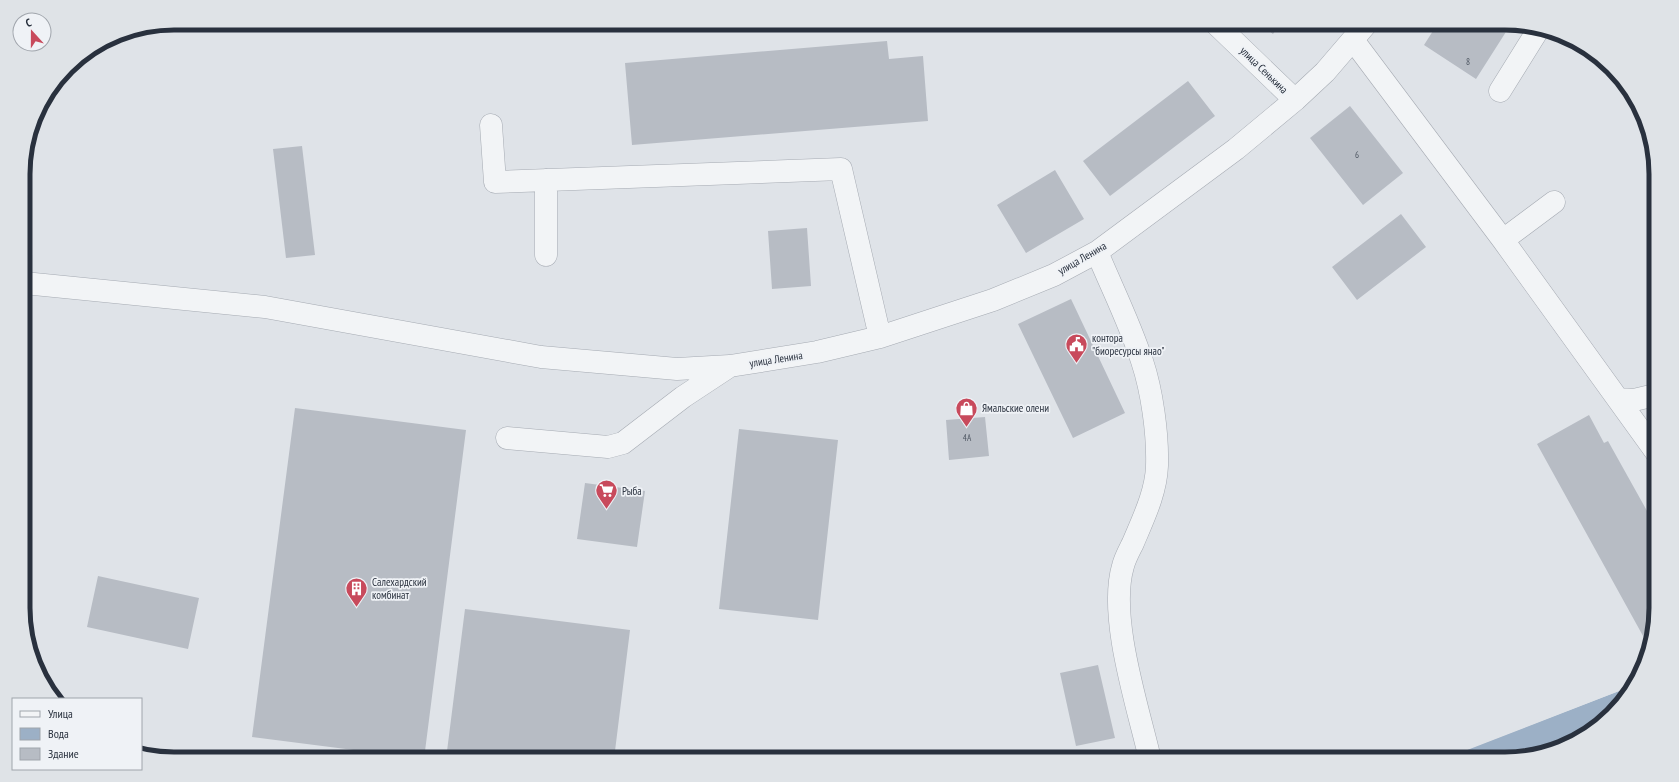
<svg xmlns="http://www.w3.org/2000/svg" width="1679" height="782" viewBox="0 0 1679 782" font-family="'PT Sans Narrow',sans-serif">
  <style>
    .water { fill: #9cb0c6 }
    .pier { fill: #dfe3e8 }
    .building { fill: #b7bcc4 }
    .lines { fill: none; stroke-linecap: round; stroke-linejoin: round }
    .minor-casing { stroke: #a5aab2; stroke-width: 23 }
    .minor { stroke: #f2f4f6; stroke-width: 22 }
    .labels { text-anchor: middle; stroke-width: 3.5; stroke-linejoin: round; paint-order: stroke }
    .number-label { font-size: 9px; fill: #4c5460 }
    .street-label { font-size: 11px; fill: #29313e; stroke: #eff2f6 }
    .poi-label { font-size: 11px; fill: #29313e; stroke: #eff2f6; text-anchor: start }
    .rim { fill: none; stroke: #29313e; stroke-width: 5 }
  </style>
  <rect width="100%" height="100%" fill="#dfe3e8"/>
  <!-- water -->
  <path class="water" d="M1632 686 1619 707 1589 733 1553 751 1514 759H1444Z"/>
  <!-- pier -->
  <path class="pier" d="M1631 684H1633L1632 686 1442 759 1443 757Z"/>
  <!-- building -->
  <path class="building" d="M1259 23H1281L1273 34Z
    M1438 23H1505L1511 24 1476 79 1424 45Z
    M887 41 889 59 923 56 928 121 632 145 625 63Z
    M1188 81 1215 116 1110 196 1083 161Z
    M1350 106 1403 173 1363 205 1310 138Z
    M302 146 315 255 286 258 273 149Z
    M1055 170 1084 219 1026 253 997 205Z
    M1401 214 1426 247 1357 300 1332 267Z
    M807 228 811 286 772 289 768 231Z
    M1071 299 1125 413 1073 438 1018 324Z
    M295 408 466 430 424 759 252 737Z
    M1589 415 1604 443 1608 441 1656 527V608L1648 645 1537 444Z
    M985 417 989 456 949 460 946 420Z
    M739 429 838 440 818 620 719 609Z
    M585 483 645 491 637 547 577 539Z
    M98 576 199 598 188 649 87 627Z
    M465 609 630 630 614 759H446Z
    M1098 665 1115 738 1076 746 1060 673Z"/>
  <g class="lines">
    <defs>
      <path id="minor" d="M1215 23 1295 100
        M1353 40 1503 240 1656 452
        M1500 91 1538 30
        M491 125 495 182 841 169 880 337
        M1503 240 1554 202
        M1097 252C1112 288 1130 324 1142 361 1152 391 1158 434 1157 466 1156 493 1143 519 1133 543 1129 551 1125 558 1123 566 1108 617 1138 707 1150 759
        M546 255V180
        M24 283 265 307 541 357 677 369 730 366 817 352 880 337 993 300 1054 275 1097 252 1236 149 1295 100 1325 72 1367 23
        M1619 399 1634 400 1655 395
        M507 438 608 447 623 443 683 397 730 366"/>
    </defs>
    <!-- minor casing -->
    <use href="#minor" class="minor-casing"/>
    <!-- minor -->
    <use href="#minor" class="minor"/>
  </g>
  <!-- icons -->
  <defs>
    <symbol id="civic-pin" viewBox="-11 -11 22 30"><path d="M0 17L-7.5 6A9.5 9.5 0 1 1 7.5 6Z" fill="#c84a5c" stroke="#eff2f6"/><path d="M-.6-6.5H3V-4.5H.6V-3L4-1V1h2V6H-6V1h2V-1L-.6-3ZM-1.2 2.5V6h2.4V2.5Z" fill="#fff"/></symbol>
    <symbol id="shop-pin" viewBox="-11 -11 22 30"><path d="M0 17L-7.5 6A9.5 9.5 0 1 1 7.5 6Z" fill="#c84a5c" stroke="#eff2f6"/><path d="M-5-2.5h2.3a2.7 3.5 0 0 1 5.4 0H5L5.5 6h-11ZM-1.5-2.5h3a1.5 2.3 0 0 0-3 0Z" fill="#fff"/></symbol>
    <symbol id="supermarket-pin" viewBox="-11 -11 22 30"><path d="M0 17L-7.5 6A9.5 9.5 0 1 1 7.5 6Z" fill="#c84a5c" stroke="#eff2f6"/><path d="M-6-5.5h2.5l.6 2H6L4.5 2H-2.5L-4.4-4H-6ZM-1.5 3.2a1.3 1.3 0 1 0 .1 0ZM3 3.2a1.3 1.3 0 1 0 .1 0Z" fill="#fff"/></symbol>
    <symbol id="building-pin" viewBox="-11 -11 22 30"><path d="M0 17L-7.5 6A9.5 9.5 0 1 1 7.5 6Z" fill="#c84a5c" stroke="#eff2f6"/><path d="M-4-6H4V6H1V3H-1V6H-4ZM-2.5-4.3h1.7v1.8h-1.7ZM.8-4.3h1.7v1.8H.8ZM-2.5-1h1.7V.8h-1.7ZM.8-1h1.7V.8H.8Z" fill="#fff"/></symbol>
  </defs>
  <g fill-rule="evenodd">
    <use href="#civic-pin" x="1064" y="332" width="25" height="34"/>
    <use href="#shop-pin" x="954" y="396" width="25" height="34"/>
    <use href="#supermarket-pin" x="594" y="478" width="25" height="34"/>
    <use href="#building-pin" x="344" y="576" width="25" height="34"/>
  </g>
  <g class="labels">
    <!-- number labels -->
    <g class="number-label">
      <text x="1468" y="65">8</text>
      <text x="1357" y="158">6</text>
      <text x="967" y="441">4А</text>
    </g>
    <!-- street labels -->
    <g class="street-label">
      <text transform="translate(1264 70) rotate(44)" y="4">улица Сенькина</text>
      <text transform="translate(1082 258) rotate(-30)" y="4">улица Ленина</text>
      <text transform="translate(776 359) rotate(-9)" y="4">улица Ленина</text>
    </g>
    <!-- poi labels -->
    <g class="poi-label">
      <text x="1092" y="342">контора<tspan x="1092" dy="13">"биоресурсы янао"</tspan></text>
      <text x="982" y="412">Ямальские олени</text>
      <text x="622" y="495">Рыба</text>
      <text x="372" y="586">Салехардский<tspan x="372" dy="13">комбинат</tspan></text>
    </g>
  </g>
  <!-- crop -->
  <path d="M0 0H1679V782H0ZM174 30H1505A144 144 0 0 1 1649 174V608A144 144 0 0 1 1505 752H174A144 144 0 0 1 30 608V174A144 144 0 0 1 174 30Z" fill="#dfe3e7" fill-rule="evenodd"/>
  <path class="rim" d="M174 30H1505A144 144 0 0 1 1649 174V608A144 144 0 0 1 1505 752H174A144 144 0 0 1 30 608V174A144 144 0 0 1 174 30Z"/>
  <!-- legend -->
  <rect x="12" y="698" width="130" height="72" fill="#eff2f6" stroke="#a0a5ac"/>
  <rect x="20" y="711" width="20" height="6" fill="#f2f4f6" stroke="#a0a5ac"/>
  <text x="48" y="718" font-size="12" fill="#29313e">Улица</text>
  <rect x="20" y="728" width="20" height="12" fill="#9cb0c6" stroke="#a0a5ac"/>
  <text x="48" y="738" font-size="12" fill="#29313e">Вода</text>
  <rect x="20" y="748" width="20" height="12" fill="#b7bcc4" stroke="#a0a5ac"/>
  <text x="48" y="758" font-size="12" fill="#29313e">Здание</text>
  <!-- north arrow -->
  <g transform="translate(32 32) rotate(339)"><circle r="19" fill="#eff2f6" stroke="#a0a5ac"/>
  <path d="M0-3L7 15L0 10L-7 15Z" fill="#c84a5c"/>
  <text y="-6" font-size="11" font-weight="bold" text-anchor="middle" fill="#29313e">С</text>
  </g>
</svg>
